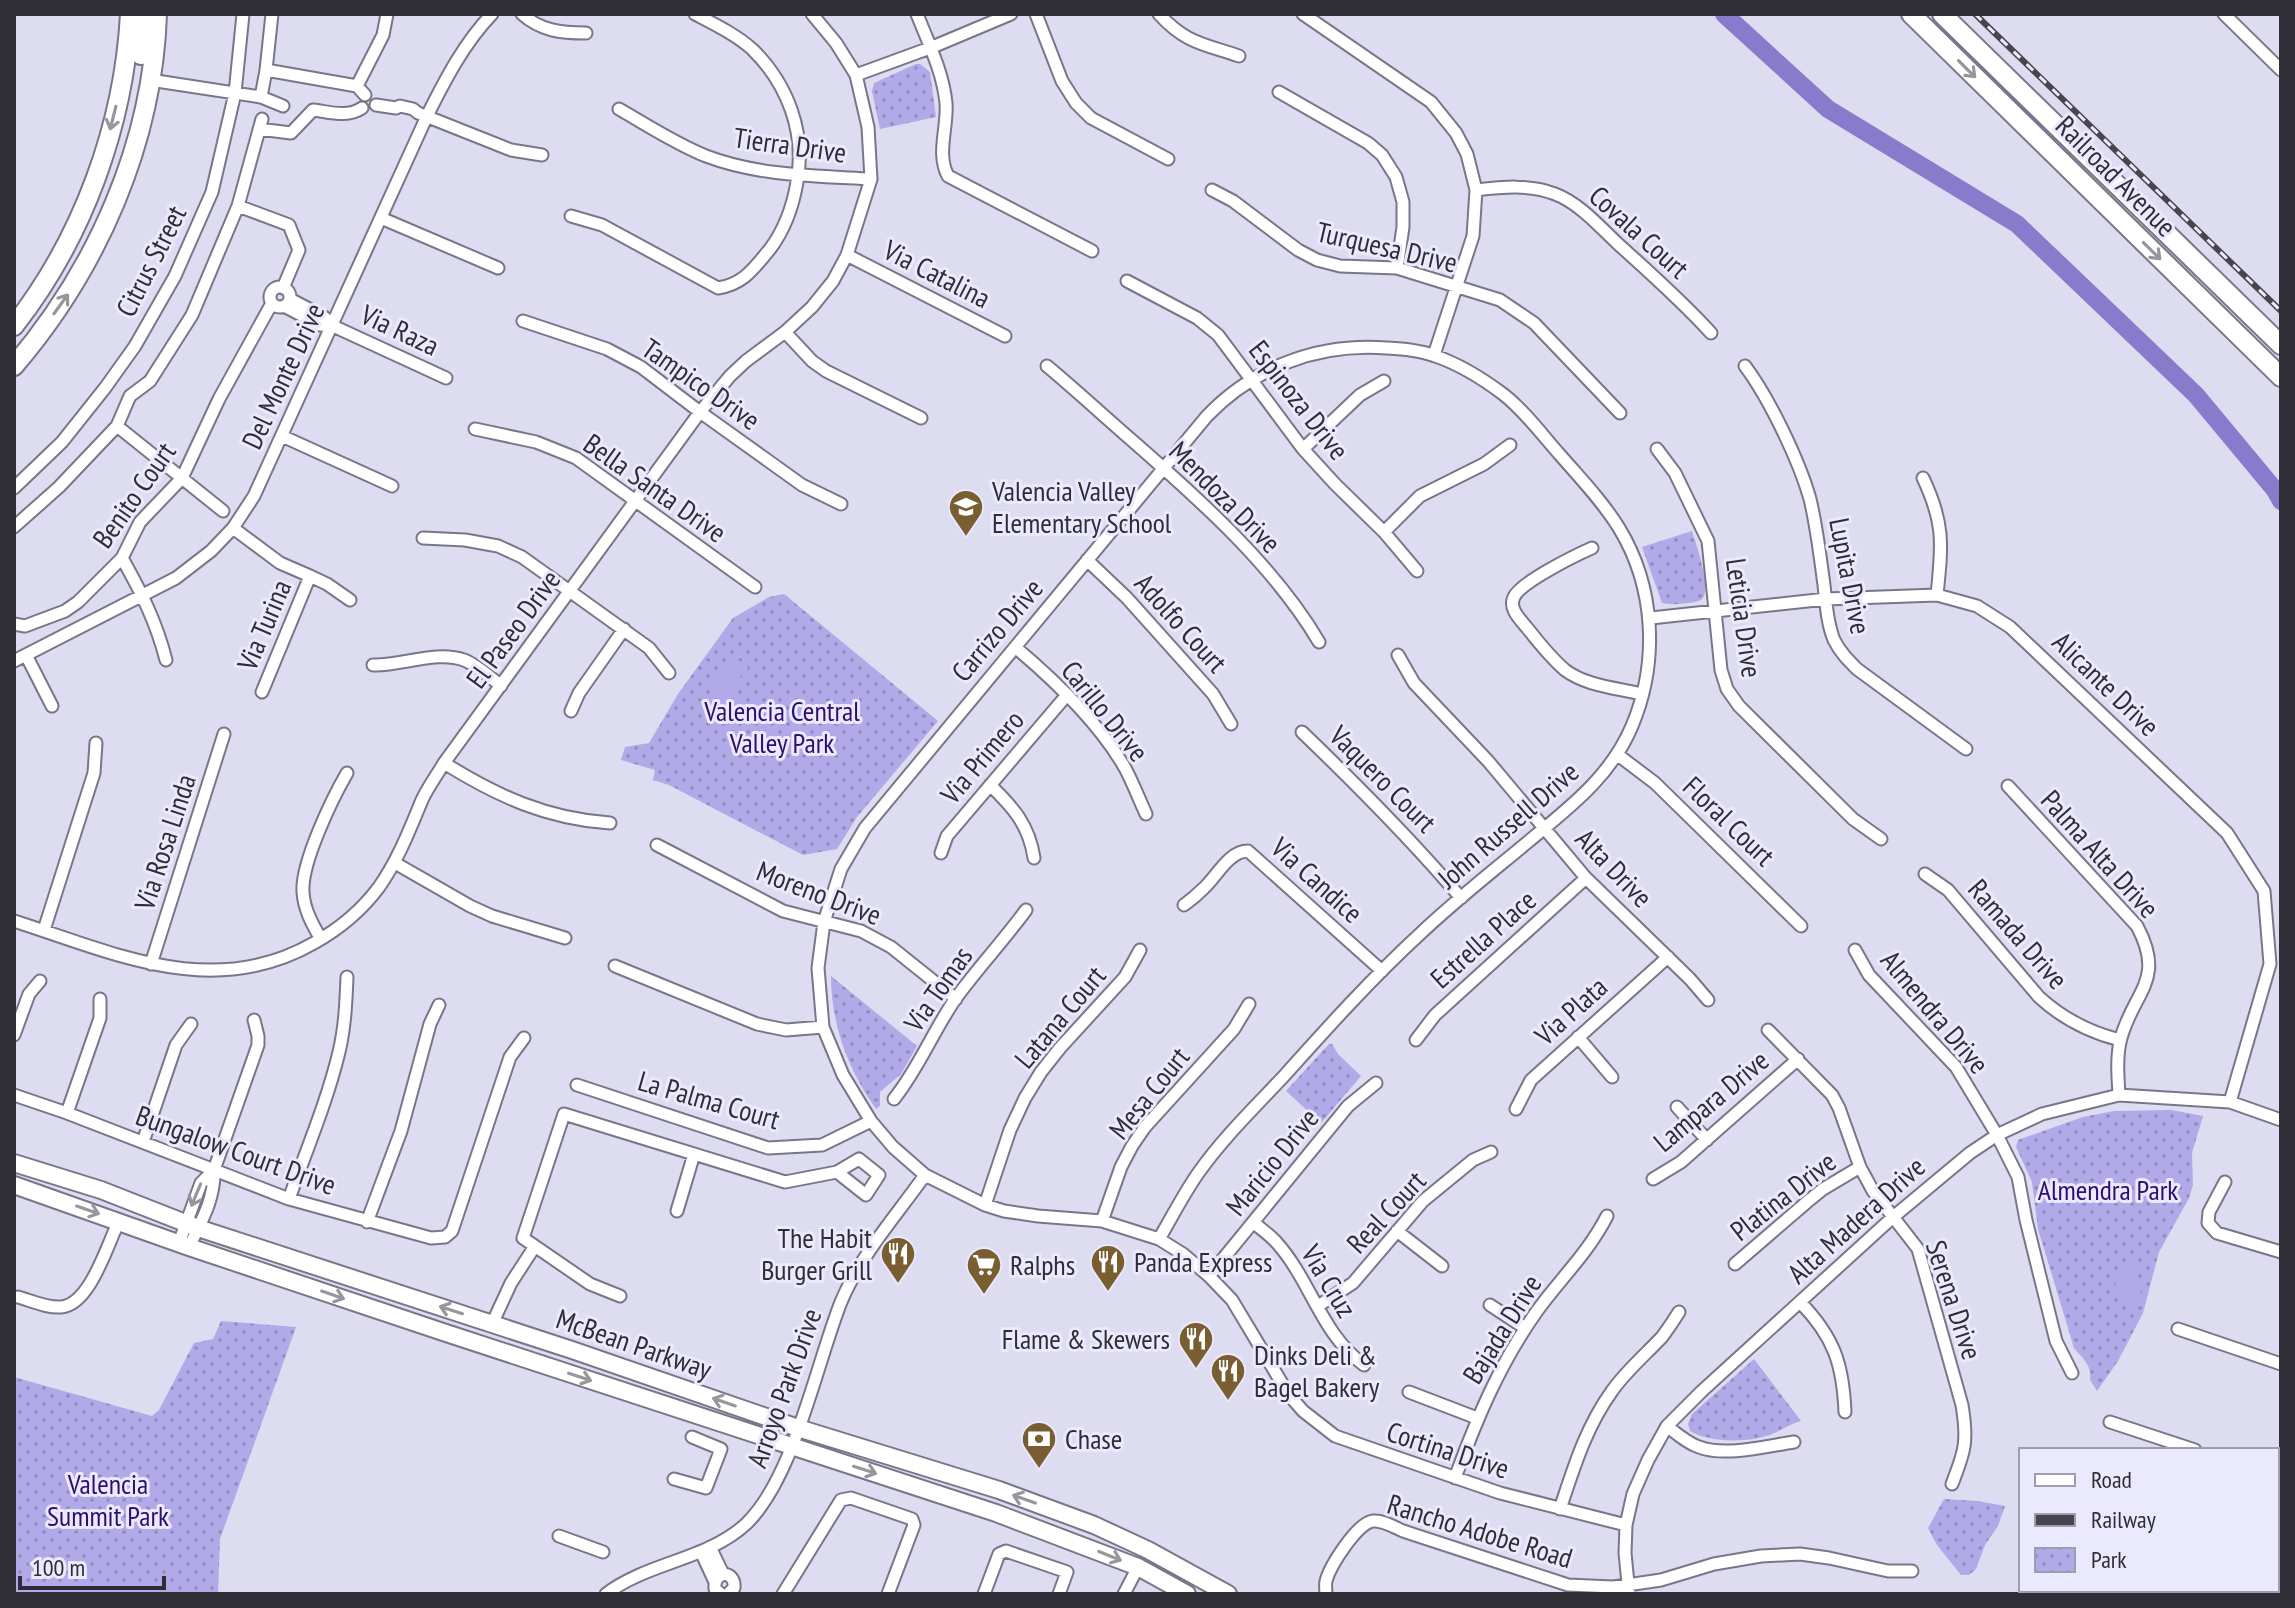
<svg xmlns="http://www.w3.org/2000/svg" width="2295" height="1608" viewBox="0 0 2295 1608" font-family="'PT Sans Narrow',sans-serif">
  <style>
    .park { fill: url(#park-dots) }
    .garden { fill: #b1a9e8 }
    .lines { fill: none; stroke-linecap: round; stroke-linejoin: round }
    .river { stroke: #887bcc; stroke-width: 18 }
    .street-casing { stroke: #787689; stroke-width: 15 }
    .secondary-casing { stroke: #787689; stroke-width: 20 }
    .primary-casing { stroke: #787689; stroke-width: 22 }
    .street { stroke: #fff; stroke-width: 11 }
    .secondary { stroke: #fff; stroke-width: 16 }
    .primary { stroke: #fff; stroke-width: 18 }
    .rail-casing { stroke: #47464f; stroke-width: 6 }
    .rail { stroke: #eae9fe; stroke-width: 3; stroke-dasharray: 9; stroke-linecap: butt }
    .oneway { stroke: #97969a }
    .labels { text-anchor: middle; stroke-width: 6; stroke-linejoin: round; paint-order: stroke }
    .street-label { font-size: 28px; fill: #2f2e36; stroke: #eae9fe }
    .poi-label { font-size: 28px; fill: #2f2e36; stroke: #eae9fe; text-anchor: start }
    .park-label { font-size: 28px; fill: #300e70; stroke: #eae9fe }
  </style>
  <defs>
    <pattern id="park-dots" width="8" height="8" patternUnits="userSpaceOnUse" patternTransform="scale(2)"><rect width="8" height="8" fill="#b1a9e8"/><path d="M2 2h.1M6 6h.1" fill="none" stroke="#908abd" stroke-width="1.8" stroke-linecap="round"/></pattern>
  </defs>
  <rect width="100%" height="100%" fill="#dddcf0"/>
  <!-- park -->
  <path class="park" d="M916 64H920L930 72 936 117 880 129 872 91 874 83Z
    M1692 531C1696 544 1713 591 1701 600 1697 602 1692 602 1688 603 1679 604 1671 605 1662 603L1642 547Z
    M784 594 938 721 857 817 837 849 803 855 669 785 653 780 655 770 621 760 625 747 649 743 678 694 733 618 769 597Z
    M831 976 917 1046 901 1074 880 1092V1106L876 1109C848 1070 831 1024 831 976Z
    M1329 1044H1332L1338 1054 1361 1076 1321 1123 1286 1091Z
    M2171 1110 2203 1116 2192 1153 2193 1185 2189 1198 2159 1252 2143 1313 2118 1361 2097 1391 2090 1380C2092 1365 2083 1359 2074 1348L2038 1229 2032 1182 2016 1147 2018 1140 2083 1117 2114 1111Z
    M221 1321 296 1327 220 1539 218 1594H15L14 1377 152 1416 159 1410 194 1343 213 1339Z
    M1754 1359 1801 1421C1790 1424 1782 1430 1772 1434 1751 1443 1709 1443 1690 1431L1688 1424 1692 1414Z
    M1944 1499 1978 1501 2005 1506 1998 1526 1985 1545 1976 1569 1969 1575H1961L1937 1545 1928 1528Z"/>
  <!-- garden -->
  <path class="garden" d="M732 654 748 668 724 696 708 681Z
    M2133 1266 2143 1300 2122 1306 2112 1272Z"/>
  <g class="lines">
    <!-- river -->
    <path class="river" d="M1724 14 1828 109 2017 224 2196 395 2275 490 2281 501"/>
    <defs>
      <path id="street" d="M522 14C541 31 561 33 586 33
        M917 14C928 42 943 72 946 103 948 127 936 154 948 176L1092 251
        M1036 14 1062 81 1076 103 1091 118 1168 159
        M1159 14C1185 43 1204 44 1239 56
        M1303 14 1431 102 1456 133 1467 154 1476 190 1473 236 1434 355
        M2224 14 2281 70
        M266 70 357 86 365 95
        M856 75 930 48 1011 14
        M150 80 261 97 283 106
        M357 86 383 35 387 14
        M1279 92 1368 143 1382 155 1396 177 1403 202V227L1397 268
        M261 97 266 70 272 14
        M376 105 396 108 400 106 413 109 418 113 511 150 542 155
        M619 109C647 125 676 144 706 156 758 176 817 176 871 179
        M259 129 291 133 313 110C330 112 347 118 362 108
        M1212 190 1233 201 1298 250 1317 260 1340 266 1397 268 1500 300 1534 323 1620 413
        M1476 190C1502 187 1530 184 1555 194 1579 203 1599 226 1617 243 1649 272 1682 301 1711 333
        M238 206 289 225 299 250 283 288
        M571 216 602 225 718 288C744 284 754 268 770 249 785 229 793 206 797 182 806 133 788 84 752 49 735 34 714 24 695 14
        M381 218 498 268
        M847 255 1005 336
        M1127 281 1197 318 1218 335 1303 449 1335 484 1384 532 1417 571
        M270 297a10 10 0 1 1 20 0a10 10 0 1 1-20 0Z
        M290 299 324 317 333 326 446 378
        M284 306 320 325 333 326
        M523 321 607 349 641 367 700 412 802 485 841 504
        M785 332 812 361 826 371 921 418
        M1047 366C1077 391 1106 418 1135 443 1201 501 1275 567 1319 642
        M1745 366C1769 398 1799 460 1810 499 1817 528 1820 556 1824 585 1826 603 1827 623 1834 640 1840 652 1848 660 1857 669L1966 749
        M117 426 223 511
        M475 429 536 442 576 458 755 587
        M282 436 392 486
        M1303 449 1360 395 1384 381
        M1657 449 1675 473 1708 541 1721 670 1727 689 1739 706 1853 819 1881 839
        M1923 478C1945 524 1942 546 1937 595
        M14 488 62 442 105 388 135 346 175 276 212 192 235 93 243 14
        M14 527 59 487 117 426 130 396 150 381 192 315 238 206 262 119
        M233 528 280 563 310 576
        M1384 532 1420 496 1484 464 1510 445
        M423 538 465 540 498 546 522 557 649 648 669 673
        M1592 548C1576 555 1521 582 1514 597 1508 609 1521 620 1528 629 1539 643 1551 658 1565 670 1586 686 1617 688 1641 694
        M122 558C141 592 156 621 166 660
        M1087 560 1127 598 1213 694 1231 724
        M1651 618 1826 599 1937 595 1977 606 2010 627 2227 833 2264 891 2270 964 2230 1102
        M14 624 25 626 65 611 78 602 122 558 140 522 182 478 219 399 272 303
        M1015 647C1053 679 1100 724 1125 768 1133 783 1139 799 1146 814
        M26 655 52 706
        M1398 655 1414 683 1488 761 1586 878 1690 979 1708 1000
        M14 661 176 578 211 551 233 528 254 496 427 116C445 80 464 43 492 14
        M373 665C402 666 436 650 464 660 477 665 490 677 501 686
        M262 692 310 576 327 584 350 600
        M571 711 579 693 624 629
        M1302 732C1357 785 1411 839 1461 898
        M1618 755 1655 783 1801 926
        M444 763C497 796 547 819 610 823
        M990 785C1013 807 1029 825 1034 858
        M2008 786 2137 926C2166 980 2134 991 2121 1038 2116 1056 2118 1077 2119 1095
        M657 845 783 911 861 931 891 947 956 999
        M941 853 947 836 1066 696
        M395 863 470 906 492 916 565 938
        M1925 874 1948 890 2039 997C2063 1019 2088 1032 2120 1040
        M1184 905C1191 900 1198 894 1204 888 1217 876 1229 851 1248 851L1382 971
        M14 921C114 953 213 1001 314 943 339 929 362 910 379 887 398 860 409 831 422 800 428 787 437 775 444 763L700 412 730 376 746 361 785 332 812 307 833 281 847 255 871 179 868 127 856 75 836 43 812 14
        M44 930 94 773 96 743
        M321 939C312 924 304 909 303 892 301 863 332 799 347 773
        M1855 950 1869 975 1956 1067 1997 1135 2018 1177 2026 1220 2056 1341 2072 1373
        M151 964 224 734
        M615 966 757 1024 786 1030 823 1027
        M1768 1030 1832 1095 1839 1108 1860 1167 1873 1191 1918 1249 1962 1405C1968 1441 1965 1451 1952 1484
        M14 1035 29 994 40 981
        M1578 1037 1612 1077
        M1416 1040 1435 1015 1586 878
        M577 1085 768 1148 822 1145 871 1121
        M14 1095 67 1113 289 1199 431 1238 445 1237 452 1231 510 1057 524 1038
        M894 1099C919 1068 933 1031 956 998 978 968 1004 940 1026 910
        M1677 1107 1707 1140
        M1516 1109 1531 1080 1668 957
        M67 1113 100 1018V999
        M143 1142 176 1045 191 1024
        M1653 1179 1681 1162 1798 1059
        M2225 1182 2209 1212 2208 1223 2217 1233 2281 1252
        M289 1199C306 1151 327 1102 339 1052 345 1027 346 1002 347 977
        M985 1205 1010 1130 1025 1098 1041 1072 1060 1048 1125 977 1140 950
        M677 1211 694 1154
        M1102 1221 1121 1167 1132 1146 1145 1127 1234 1029 1249 1004
        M367 1222 401 1131 430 1024 439 1005
        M1253 1222C1261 1229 1270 1235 1277 1243 1311 1281 1321 1334 1364 1365
        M1397 1231 1442 1266
        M1159 1239C1172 1217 1184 1193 1199 1172 1223 1138 1255 1107 1284 1076 1328 1027 1372 978 1421 933 1456 900 1493 871 1529 841 1570 807 1611 776 1632 726 1659 662 1655 587 1619 528 1603 502 1581 479 1561 456 1543 436 1525 411 1503 394 1483 379 1459 364 1435 356 1420 350 1402 349 1386 348 1318 343 1254 367 1207 416L865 828 841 869 824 922 818 968 823 1027 843 1075 871 1121 893 1147 925 1175 985 1205 1004 1211 1038 1216 1102 1221 1159 1239 1183 1254 1209 1276 1232 1300 1289 1395 1303 1411 1335 1436 1500 1493 1626 1525
        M179 1243 201 1183 214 1170
        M189 1247C201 1222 215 1199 214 1170L258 1045V1036L254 1020
        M1735 1264 1807 1202 1823 1189 1860 1167
        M1209 1276 1348 1106 1376 1083
        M620 1296 590 1284 523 1238 564 1114 785 1182 837 1172 859 1159 879 1175 866 1195 837 1172
        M18 1297C32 1301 47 1308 61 1307 90 1305 107 1245 119 1221
        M1800 1302C1834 1337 1843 1364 1845 1412
        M1490 1305 1525 1328
        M1318 1306 1353 1283 1423 1201 1473 1160 1491 1152
        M492 1324 511 1283 535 1246
        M2178 1329 2281 1364
        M1409 1392 1477 1418
        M2110 1422 2195 1450
        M1667 1426C1677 1434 1687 1443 1699 1447 1725 1457 1767 1446 1794 1442
        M2277 1477 2281 1478
        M1455 1478C1477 1418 1500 1363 1537 1311 1561 1278 1588 1253 1607 1216
        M674 1479 706 1488 721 1449 692 1437
        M1560 1509C1574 1467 1586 1427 1612 1391 1626 1371 1645 1355 1662 1337 1668 1329 1674 1320 1679 1312
        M559 1536 603 1552
        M710 1547 723 1574
        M701 1552 715 1582
        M2276 1590 2281 1591
        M606 1594C648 1562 707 1560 746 1524 794 1478 816 1365 841 1302 860 1256 896 1216 925 1175
        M721 1594 715 1589C713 1570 736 1570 734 1588L728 1594
        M783 1594 841 1500 851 1498 912 1519 914 1525 888 1594
        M984 1594 999 1554 1006 1551 1067 1572 1059 1594
        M1124 1594 1138 1567
        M1326 1594C1326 1590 1325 1585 1326 1581 1330 1566 1357 1523 1373 1521 1383 1520 1394 1527 1403 1531L1568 1585 1613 1587 1627 1585 1661 1580 1714 1564 1761 1556 1800 1554 1829 1558 1888 1571H1912
        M1629 1594 1625 1553 1626 1525 1633 1494 1648 1460 1667 1426 1702 1391 1892 1218 1970 1153 1997 1135 2042 1114 2119 1095 2230 1102 2281 1120"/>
      <path id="secondary" d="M14 1163 101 1190 198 1228 572 1350 798 1428 999 1490 1094 1525 1148 1550 1228 1594
        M14 1185 189 1247 446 1333 996 1513 1138 1567 1187 1594"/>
      <path id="primary" d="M1911 14 2281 377
        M1942 14 2281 345
        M141 55 144 14
        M14 326C83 238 124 125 130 14
        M14 366C97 269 153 143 157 14"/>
    </defs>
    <!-- street casing -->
    <use href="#street" class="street-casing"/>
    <!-- secondary casing -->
    <use href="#secondary" class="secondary-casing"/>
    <!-- primary casing -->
    <use href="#primary" class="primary-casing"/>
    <!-- street -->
    <use href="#street" class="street"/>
    <!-- secondary -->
    <use href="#secondary" class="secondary"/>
    <!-- primary -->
    <use href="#primary" class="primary"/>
    <defs>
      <path id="rail" d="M1975 14 2281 311"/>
    </defs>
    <!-- rail casing -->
    <use href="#rail" class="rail-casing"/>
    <!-- rail -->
    <use href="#rail" class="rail"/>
  </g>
  <!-- one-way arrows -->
  <defs><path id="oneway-shaft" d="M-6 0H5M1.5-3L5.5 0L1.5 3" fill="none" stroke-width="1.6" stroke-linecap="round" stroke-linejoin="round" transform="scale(2)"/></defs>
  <g class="oneway">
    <use href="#oneway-shaft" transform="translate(1967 69) rotate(45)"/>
    <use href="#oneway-shaft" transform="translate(113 118) rotate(104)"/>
    <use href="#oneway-shaft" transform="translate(2152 251) rotate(45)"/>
    <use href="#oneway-shaft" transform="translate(61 304) rotate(-54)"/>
    <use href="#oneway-shaft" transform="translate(196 1195) rotate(113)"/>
    <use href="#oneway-shaft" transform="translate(88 1210) rotate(19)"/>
    <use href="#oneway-shaft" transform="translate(333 1295) rotate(19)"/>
    <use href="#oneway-shaft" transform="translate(451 1310) rotate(-162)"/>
    <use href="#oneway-shaft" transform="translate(580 1377) rotate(18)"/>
    <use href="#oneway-shaft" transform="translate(724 1402) rotate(-161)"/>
    <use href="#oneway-shaft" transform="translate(865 1470) rotate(18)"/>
    <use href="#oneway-shaft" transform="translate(1024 1499) rotate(-160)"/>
    <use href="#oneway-shaft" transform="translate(1110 1556) rotate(22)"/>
  </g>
  <!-- icons -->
  <defs>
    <symbol id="school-pin" viewBox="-11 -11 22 30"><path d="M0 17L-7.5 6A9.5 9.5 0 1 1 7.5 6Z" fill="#785e30" stroke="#eae9fe"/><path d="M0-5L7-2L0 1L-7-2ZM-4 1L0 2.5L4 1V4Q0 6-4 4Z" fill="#fff"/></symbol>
    <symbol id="restaurant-pin" viewBox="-11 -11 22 30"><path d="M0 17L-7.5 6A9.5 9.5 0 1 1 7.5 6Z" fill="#785e30" stroke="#eae9fe"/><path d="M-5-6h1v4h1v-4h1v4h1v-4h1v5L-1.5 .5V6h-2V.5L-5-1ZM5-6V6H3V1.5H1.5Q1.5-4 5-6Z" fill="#fff"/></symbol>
    <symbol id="supermarket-pin" viewBox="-11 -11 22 30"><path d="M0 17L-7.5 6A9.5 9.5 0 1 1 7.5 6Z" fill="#785e30" stroke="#eae9fe"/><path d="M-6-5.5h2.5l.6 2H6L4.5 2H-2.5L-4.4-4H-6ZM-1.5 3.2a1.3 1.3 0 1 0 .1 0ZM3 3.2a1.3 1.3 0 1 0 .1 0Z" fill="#fff"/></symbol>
    <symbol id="bank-pin" viewBox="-11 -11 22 30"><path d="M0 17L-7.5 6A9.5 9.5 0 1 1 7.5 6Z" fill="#785e30" stroke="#eae9fe"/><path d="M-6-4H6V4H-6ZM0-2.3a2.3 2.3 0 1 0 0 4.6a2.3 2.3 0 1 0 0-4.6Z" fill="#fff"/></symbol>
  </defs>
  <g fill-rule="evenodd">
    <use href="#school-pin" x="946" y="487" width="40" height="54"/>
    <use href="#restaurant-pin" x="878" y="1234" width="40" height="54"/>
    <use href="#restaurant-pin" x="1088" y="1242" width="40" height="54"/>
    <use href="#supermarket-pin" x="964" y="1245" width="40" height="54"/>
    <use href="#restaurant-pin" x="1176" y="1319" width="40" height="54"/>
    <use href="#restaurant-pin" x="1208" y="1351" width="40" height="54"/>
    <use href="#bank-pin" x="1019" y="1419" width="40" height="54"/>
  </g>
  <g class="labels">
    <!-- street labels -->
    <g class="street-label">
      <text transform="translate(790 145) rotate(8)" y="10">Tierra Drive</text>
      <text transform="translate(2116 176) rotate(45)" y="10">Railroad Avenue</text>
      <text transform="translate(1639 232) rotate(42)" y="10">Covala Court</text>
      <text transform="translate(1387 247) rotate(13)" y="10">Turquesa Drive</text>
      <text transform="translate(151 261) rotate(-63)" y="10">Citrus Street</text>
      <text transform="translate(937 274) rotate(27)" y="10">Via Catalina</text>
      <text transform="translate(400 330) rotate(25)" y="10">Via Raza</text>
      <text transform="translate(283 376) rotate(-65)" y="10">Del Monte Drive</text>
      <text transform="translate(701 384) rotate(35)" y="10">Tampico Drive</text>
      <text transform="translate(1299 400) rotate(52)" y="10">Espinoza Drive</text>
      <text transform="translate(655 488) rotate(35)" y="10">Bella Santa Drive</text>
      <text transform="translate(134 495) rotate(-55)" y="10">Benito Court</text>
      <text transform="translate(1225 497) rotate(45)" y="10">Mendoza Drive</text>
      <text transform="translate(1850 576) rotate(79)" y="10">Lupita Drive</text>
      <text transform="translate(1744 618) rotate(82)" y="10">Leticia Drive</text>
      <text transform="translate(1181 623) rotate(48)" y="10">Adolfo Court</text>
      <text transform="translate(264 625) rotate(-67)" y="10">Via Turina</text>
      <text transform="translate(513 629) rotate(-54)" y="10">El Paseo Drive</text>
      <text transform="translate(997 630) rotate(-50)" y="10">Carrizo Drive</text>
      <text transform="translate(2106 684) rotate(44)" y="10">Alicante Drive</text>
      <text transform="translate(1105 711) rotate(51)" y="10">Carillo Drive</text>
      <text transform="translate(982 757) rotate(-50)" y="10">Via Primero</text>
      <text transform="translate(1383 779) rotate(45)" y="10">Vaquero Court</text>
      <text transform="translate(1729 821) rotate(44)" y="10">Floral Court</text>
      <text transform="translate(1508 825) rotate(-41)" y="10">John Russell Drive</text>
      <text transform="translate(165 842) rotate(-72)" y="10">Via Rosa Linda</text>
      <text transform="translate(2100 854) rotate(48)" y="10">Palma Alta Drive</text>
      <text transform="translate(1614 868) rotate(46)" y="10">Alta Drive</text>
      <text transform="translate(1317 880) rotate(42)" y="10">Via Candice</text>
      <text transform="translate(819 893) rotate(21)" y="10">Moreno Drive</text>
      <text transform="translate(2018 934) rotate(49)" y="10">Ramada Drive</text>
      <text transform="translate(1483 939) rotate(-42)" y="10">Estrella Place</text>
      <text transform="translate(938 989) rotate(-55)" y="10">Via Tomas</text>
      <text transform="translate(1571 1011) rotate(-42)" y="10">Via Plata</text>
      <text transform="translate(1935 1012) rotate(50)" y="10">Almendra Drive</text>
      <text transform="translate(1060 1017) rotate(-50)" y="10">Latana Court</text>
      <text transform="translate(1149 1093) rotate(-51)" y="10">Mesa Court</text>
      <text transform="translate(709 1100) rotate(16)" y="10">La Palma Court</text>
      <text transform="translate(1711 1101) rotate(-40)" y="10">Lampara Drive</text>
      <text transform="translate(236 1150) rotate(20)" y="10">Bungalow Court Drive</text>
      <text transform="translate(1272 1162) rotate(-51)" y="10">Maricio Drive</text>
      <text transform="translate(1783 1196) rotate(-38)" y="10">Platina Drive</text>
      <text transform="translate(1386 1212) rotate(-47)" y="10">Real Court</text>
      <text transform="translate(1856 1220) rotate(-42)" y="10">Alta Madera Drive</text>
      <text transform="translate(1329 1281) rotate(59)" y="10">Via Cruz</text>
      <text transform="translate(1954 1300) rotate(72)" y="10">Serena Drive</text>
      <text transform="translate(1502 1329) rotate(-58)" y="10">Bajada Drive</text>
      <text transform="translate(634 1344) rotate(19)" y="10">McBean Parkway</text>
      <text transform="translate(784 1388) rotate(-70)" y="10">Arroyo Park Drive</text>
      <text transform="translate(1448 1450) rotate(18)" y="10">Cortina Drive</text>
      <text transform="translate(1480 1531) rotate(17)" y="10">Rancho Adobe Road</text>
    </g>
    <!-- poi labels -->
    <g class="poi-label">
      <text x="992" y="501">Valencia Valley<tspan x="992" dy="32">Elementary School</tspan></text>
      <text x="872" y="1248" text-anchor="end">The Habit<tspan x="872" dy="32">Burger Grill</tspan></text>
      <text x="1134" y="1272">Panda Express</text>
      <text x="1010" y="1275">Ralphs</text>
      <text x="1170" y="1349" text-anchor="end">Flame &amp; Skewers</text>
      <text x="1254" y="1365">Dinks Deli &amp;<tspan x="1254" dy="32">Bagel Bakery</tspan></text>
      <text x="1065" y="1449">Chase</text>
    </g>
    <!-- park labels -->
    <g class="park-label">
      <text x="782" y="721">Valencia Central<tspan x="782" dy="32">Valley Park</tspan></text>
      <text x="2108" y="1200">Almendra Park</text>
      <text x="108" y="1494">Valencia<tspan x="108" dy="32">Summit Park</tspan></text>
    </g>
  </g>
  <!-- border -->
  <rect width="2295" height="1608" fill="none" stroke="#2f2e36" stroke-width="32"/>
  <!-- legend -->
  <rect x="2019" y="1448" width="260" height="144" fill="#eae9fe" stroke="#9f9eae" stroke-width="2"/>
  <rect x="2035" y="1474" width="40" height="12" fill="#ffffff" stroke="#9f9eae" stroke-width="2"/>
  <text x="2091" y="1488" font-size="24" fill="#2f2e36">Road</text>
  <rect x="2035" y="1514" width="40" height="12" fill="#47464f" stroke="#9f9eae" stroke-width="2"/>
  <text x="2091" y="1528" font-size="24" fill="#2f2e36">Railway</text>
  <rect x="2035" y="1548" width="40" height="24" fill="url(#park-dots)" stroke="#9f9eae" stroke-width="2"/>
  <text x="2091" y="1568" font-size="24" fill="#2f2e36">Park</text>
  <!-- scale -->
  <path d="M20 1576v12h144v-12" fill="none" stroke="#2f2e36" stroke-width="4"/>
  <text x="32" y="1576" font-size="24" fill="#2f2e36" stroke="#eae9fe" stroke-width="6" paint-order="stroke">100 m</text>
</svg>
